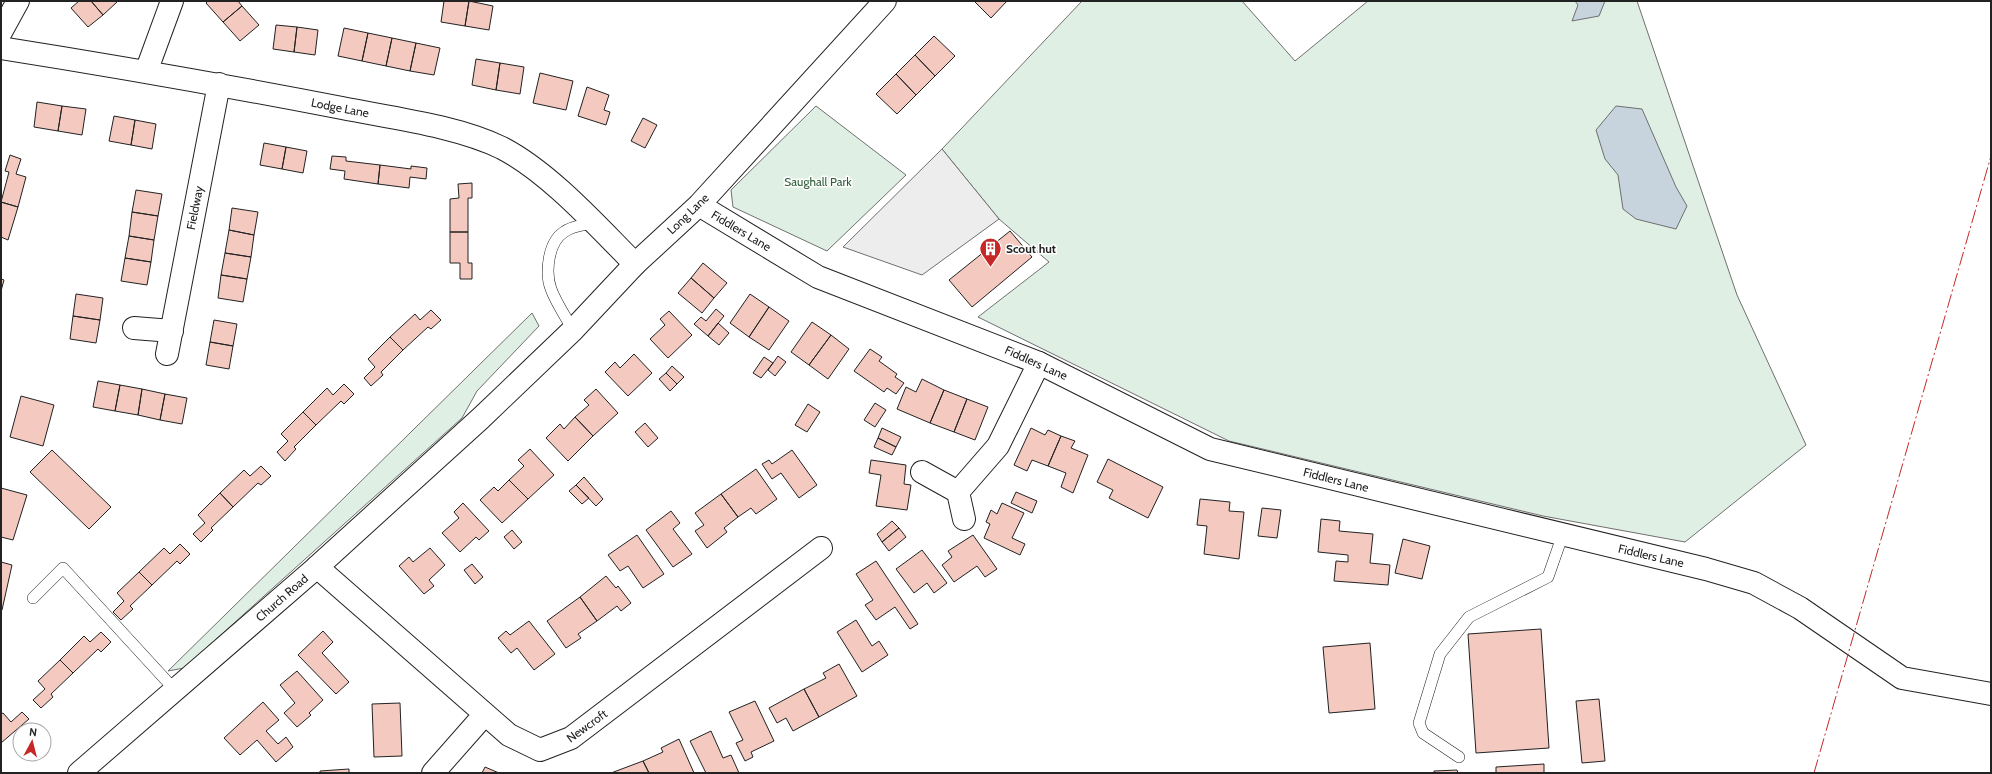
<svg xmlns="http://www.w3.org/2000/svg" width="1992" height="774" viewBox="0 0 1992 774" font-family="Cabin,sans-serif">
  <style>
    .green { fill: #e0efe3; stroke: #6f6f6f }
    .parking { fill: #ededed; stroke: #6f6f6f }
    .water { fill: #c7d3dd; stroke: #6f6f6f }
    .building { fill: #f3c9c0; stroke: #222 }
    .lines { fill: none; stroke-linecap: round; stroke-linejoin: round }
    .lane-casing { stroke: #222; stroke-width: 12 }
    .street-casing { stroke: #222; stroke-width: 24 }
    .secondary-casing { stroke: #222; stroke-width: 24 }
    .lane { stroke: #fff; stroke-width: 11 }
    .street { stroke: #fff; stroke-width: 22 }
    .secondary { stroke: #fff; stroke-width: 22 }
    .power { stroke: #c62828; stroke-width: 1; stroke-dasharray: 14 3 2 3; stroke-linecap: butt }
    .labels { text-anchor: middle; stroke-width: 3; stroke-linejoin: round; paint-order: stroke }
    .street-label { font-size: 12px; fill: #222; stroke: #fff }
    .park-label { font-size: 12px; fill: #2f5e38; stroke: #fff }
    .poi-label { font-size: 12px; font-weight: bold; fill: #222; stroke: #fff; text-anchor: start }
  </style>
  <rect width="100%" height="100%" fill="#fff"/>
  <!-- green -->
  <path class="green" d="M1082 1H1242L1295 61 1368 1H1637L1737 295 1806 445 1685 542 1543 516 1229 441 978 317 1049 262 999 219 942 149Z
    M816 106 906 175 827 251 733 207 731 190Z
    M532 313 539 326 477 391 462 418 184 668 168 671Z"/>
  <!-- parking -->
  <path class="parking" d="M942 149 999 219 922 275 843 247Z"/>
  <!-- water -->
  <path class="water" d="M1575 1H1605L1599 16 1572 21 1578 5Z
    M1616 106 1642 109 1676 187 1687 206 1676 229 1636 219 1623 209 1618 175 1605 159 1596 130Z"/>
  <!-- building -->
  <path class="building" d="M79 1H91L103 15 88 27 71 8Z
    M91 1H116L117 2 103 15Z
    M208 1H238L242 6 223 22 206 3Z
    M444 1H469L465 26 441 22Z
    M469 1 493 6 489 30 465 26Z
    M974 1H1007L991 18Z
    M242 6 259 25 240 41 223 22Z
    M276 25 297 27 294 52 273 49Z
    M297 27 318 30 315 55 294 52Z
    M344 28 368 33 362 61 338 56Z
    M368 33 392 38 386 66 362 61Z
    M934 36 955 56 935 76 915 55Z
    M392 38 416 43 410 71 386 66Z
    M416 43 440 48 434 75 410 71Z
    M915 55 935 76 916 95 896 74Z
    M476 59 500 63 496 90 472 85Z
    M500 63 524 67 520 94 496 90Z
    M540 73 573 81 566 110 533 103Z
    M896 74 916 95 897 114 876 94Z
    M587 87 609 95 604 110 610 112 606 125 578 116Z
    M37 102 62 106 58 131 34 127Z
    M62 106 86 109 82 135 58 131Z
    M114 116 135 120 131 145 109 141Z
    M643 118 657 125 645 148 631 141Z
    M135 120 156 124 152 149 131 145Z
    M264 143 286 147 282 169 260 165Z
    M286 147 307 151 303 173 282 169Z
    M10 155 21 159 16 174 26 177 18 207 1 202 9 172 5 171Z
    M332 156 346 157V161L380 165 378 184 344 179 345 171 330 169Z
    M380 165 411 169V166L427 168 426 179 410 177 409 188 378 184Z
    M472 183V198H468V232H450V199L459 198 458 184Z
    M136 190 162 194 158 216 132 212Z
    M1 202 18 207 8 240 1 237Z
    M232 208 258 212 254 235 229 230Z
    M132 212 158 216 154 240 129 236Z
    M229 230 254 235 251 257 225 253Z
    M1010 231 1032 257 972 307 949 280Z
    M450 232H468V263H472V279H460V263H450Z
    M129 236 154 240 151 262 125 258Z
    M225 253 251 257 247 279 221 275Z
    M125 258 151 262 147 285 121 281Z
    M703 263 727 283 714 298 691 278Z
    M221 275 247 279 243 302 218 298Z
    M691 278 714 298 702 313 678 293Z
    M1 279 4 280 1 291Z
    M76 294 103 298 100 320 73 316Z
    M750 294 769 307 749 337 730 323Z
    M769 307 789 321 769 350 749 337Z
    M716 309 724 316 708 336 694 324 701 317 706 321Z
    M431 310 441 320 431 329 428 327 403 350 390 337 415 314 420 320Z
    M669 311 692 335 668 358 650 339 665 325 660 319Z
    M73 316 100 320 96 343 70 339Z
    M214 320 237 324 233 346 210 342Z
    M812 322 831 335 809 365 791 352Z
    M718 323 729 333 719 345 708 336Z
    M831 335 849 349 828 379 809 365Z
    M390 337 403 350 381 372 383 375 371 386 364 378 375 367 368 359Z
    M210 342 233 346 229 369 206 365Z
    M870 349 882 357 879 361 897 374 895 377 904 383 896 394 887 388 884 392 854 371Z
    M634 354 652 373 628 396 605 372 615 362 620 368Z
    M778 356 786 362 775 376 768 370Z
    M764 357 773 363 761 378 753 373Z
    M672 366 684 377 677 384 666 373Z
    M666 373 677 384 670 391 659 379Z
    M922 379 944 390 930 423 897 409 906 387 916 392Z
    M98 381 120 385 115 411 93 407Z
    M344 384 354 394 344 404 341 401 316 425 303 412 327 388 333 395Z
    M120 385 142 389 138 415 115 411Z
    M142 389 165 394 160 420 138 415Z
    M596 389 618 413 593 436 575 417 589 405 584 400Z
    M944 390 967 399 954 432 930 423Z
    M165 394 187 398 182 424 160 420Z
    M21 396 54 405 43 446 10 437Z
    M967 399 988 407 975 440 954 432Z
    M875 403 886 410 875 427 864 420Z
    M808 404 820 412 807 432 795 425Z
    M303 412 316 425 294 447 296 449 285 461 277 452 288 441 281 434Z
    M575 417 593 436 568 461 546 438 560 424 564 429Z
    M645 423 658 438 648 447 635 432Z
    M882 428 901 437 896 447 878 438Z
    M1031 428 1045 435 1048 430 1061 436 1048 466 1032 460 1027 471 1014 465Z
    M1061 436 1075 441 1071 448 1088 455 1073 493 1061 487 1066 473 1048 466Z
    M878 438 896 447 892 455 874 447Z
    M530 449 554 475 528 499 509 480 524 466 518 460Z
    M52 450 111 507 89 529 30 472Z
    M792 450 817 485 799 498 781 473 772 479 762 464 769 460 772 464Z
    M1108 459 1163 487 1148 518 1109 498 1113 490 1097 482Z
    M871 460 906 465 904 484 911 485 907 510 876 506 881 475 869 473Z
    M261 466 271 476 261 485 258 483 233 507 220 493 244 470 250 476Z
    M756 469 777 499 756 514 751 508 738 517 721 494Z
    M584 477 603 499 596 506 576 485Z
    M509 480 528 499 502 523 480 500 494 487 498 491Z
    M576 485 589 498 582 504 569 491Z
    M1 488 27 495 13 540 1 537Z
    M1016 492 1037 501 1032 513 1011 503Z
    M220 493 233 507 211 528 213 530 201 542 193 534 205 523 198 515Z
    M721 494 738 517 724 528 727 532 707 548 695 531 704 525 695 513Z
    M1200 499 1230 502 1229 511 1244 512 1239 559 1204 554 1207 526 1197 525Z
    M463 503 489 531 479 540 476 537 460 552 442 533 459 518 454 512Z
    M1002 503 1024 513 1012 538 1025 544 1020 555 984 538 990 524 986 522 991 510 997 514Z
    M1262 508 1281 510 1277 538 1258 536Z
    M671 511 680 523 673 529 692 554 673 567 646 530Z
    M1321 519 1340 521 1339 531 1373 534 1370 563 1390 565 1388 585 1334 581 1336 561 1348 562V555L1318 552Z
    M892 521 899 528 882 542 877 534Z
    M899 528 906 537 889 551 882 542Z
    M512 530 522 542 514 549 504 537Z
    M637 535 664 574 643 588 628 566 620 571 608 555Z
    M973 535 997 569 985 577 977 566 954 582 942 565 952 557 948 551Z
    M1403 539 1430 546 1422 579 1395 573Z
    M180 544 190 554 180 564 177 561 152 585 139 572 164 548 170 554Z
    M430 548 445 565 429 580 434 586 424 594 399 566 409 557 413 562Z
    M922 550 947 583 934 593 927 583 914 593 896 569Z
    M876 561 918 624 910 629 895 607 876 620 865 605 873 600 856 574Z
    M1 562 12 565 2 610H1Z
    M472 564 483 577 475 584 464 570Z
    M139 572 152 585 130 606 133 609 121 620 113 612 124 601 117 593Z
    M606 576 616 588 618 586 631 603 621 611 617 606 597 621 580 597Z
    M580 597 597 621 578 634 581 638 566 648 547 621Z
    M856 620 872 646 879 641 888 655 862 672 837 632Z
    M529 621 555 654 534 670 517 648 511 653 498 638 506 631 510 635Z
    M1541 629 1549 748 1476 753 1468 634Z
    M323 631 333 642 322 653 349 682 336 694 298 655Z
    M101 632 111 642 101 652 98 649 73 673 60 660 84 636 90 642Z
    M1370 643 1375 709 1329 713 1323 647Z
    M60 660 73 673 51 694 53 697 41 708 33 700 45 689 38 681Z
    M839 664 857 696 819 717 804 689 826 678 823 673Z
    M297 671 323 700 309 713 311 715 297 727 284 713 295 703 280 685Z
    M804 689 819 717 793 731 786 718 777 723 769 708Z
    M1599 699 1605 761 1582 763 1576 701Z
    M755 701 774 741 751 752 753 757 745 761 736 743 743 740 729 712Z
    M263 702 279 720 266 731 278 744 286 737 293 747 276 762 257 740 240 755 224 738Z
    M400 703 402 756 374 757 372 704Z
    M22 712 29 719 1 743V714L3 713 11 722Z
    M711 731 723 758 731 755 739 773H706L690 741Z
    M679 739 694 773H649L643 761 663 752 661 748Z
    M643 761 649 773H611Z
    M1544 764V773H1496V767Z
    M485 767 499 773H482Z
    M349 769V773H320V771Z
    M1457 770 1458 773H1434V771Z"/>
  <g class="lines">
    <defs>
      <path id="lane" d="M573 330C566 317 556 303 551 289 545 273 548 242 564 232 572 226 584 225 593 223
        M33 598 63 568 175 690
        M1459 757 1423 733 1419 723 1440 654 1469 617 1548 577 1563 534"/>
      <path id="street" d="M1 32 18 1
        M1 48C115 66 228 86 342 108 392 118 457 126 502 148 550 173 597 226 635 264
        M146 72 172 1
        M134 328 172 331
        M167 354 219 84
        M922 472 958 492
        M964 519 958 492 998 446 1039 363
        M317 567 509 735 540 750 571 738 821 548
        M433 773 485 714"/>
      <path id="secondary" d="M699 205 818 277 1039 363 1210 449 1706 569 1754 583 1800 608 1902 678 1991 694
        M79 773 317 567 481 418 573 330 635 264 699 205 885 1"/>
    </defs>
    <!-- lane casing -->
    <use href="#lane" class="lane-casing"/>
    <!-- street casing -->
    <use href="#street" class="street-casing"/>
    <!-- secondary casing -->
    <use href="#secondary" class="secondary-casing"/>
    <!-- lane -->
    <use href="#lane" class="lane"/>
    <!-- street -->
    <use href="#street" class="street"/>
    <!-- secondary -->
    <use href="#secondary" class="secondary"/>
    <!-- power -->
    <path class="power" d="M1814 773 1991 156"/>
  </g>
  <!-- icons -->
  <defs>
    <symbol id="building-pin" viewBox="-11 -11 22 30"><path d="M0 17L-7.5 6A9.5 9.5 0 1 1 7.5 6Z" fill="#c62828" stroke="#fff"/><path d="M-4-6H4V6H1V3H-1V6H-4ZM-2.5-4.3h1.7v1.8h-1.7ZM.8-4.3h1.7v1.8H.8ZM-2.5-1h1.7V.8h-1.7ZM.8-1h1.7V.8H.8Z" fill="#fff"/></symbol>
  </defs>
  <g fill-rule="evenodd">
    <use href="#building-pin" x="978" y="236" width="25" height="34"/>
  </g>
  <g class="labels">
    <!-- street labels -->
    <g class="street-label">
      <text transform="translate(340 108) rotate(11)" y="4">Lodge Lane</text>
      <text transform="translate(195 208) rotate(-79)" y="4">Fieldway</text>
      <text transform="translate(688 214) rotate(-44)" y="4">Long Lane</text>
      <text transform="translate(741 231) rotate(31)" y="4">Fiddlers Lane</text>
      <text transform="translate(1036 363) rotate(24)" y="4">Fiddlers Lane</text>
      <text transform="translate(1336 480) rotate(14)" y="4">Fiddlers Lane</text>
      <text transform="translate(1651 556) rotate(13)" y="4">Fiddlers Lane</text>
      <text transform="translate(282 598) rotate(-41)" y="4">Church Road</text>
      <text transform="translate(587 726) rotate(-36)" y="4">Newcroft</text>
    </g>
    <!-- park labels -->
    <g class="park-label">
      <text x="818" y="186">Saughall Park</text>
    </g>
    <!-- poi labels -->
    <g class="poi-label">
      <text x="1006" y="253">Scout hut</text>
    </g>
  </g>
  <!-- border -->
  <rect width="1992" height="774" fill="none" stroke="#222222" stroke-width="4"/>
  <!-- north arrow -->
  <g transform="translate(32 742) rotate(7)"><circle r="19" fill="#ffffff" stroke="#a7a7a7"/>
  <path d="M0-3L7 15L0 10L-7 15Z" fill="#c62828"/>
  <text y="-6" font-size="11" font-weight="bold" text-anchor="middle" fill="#222222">N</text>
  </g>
</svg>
